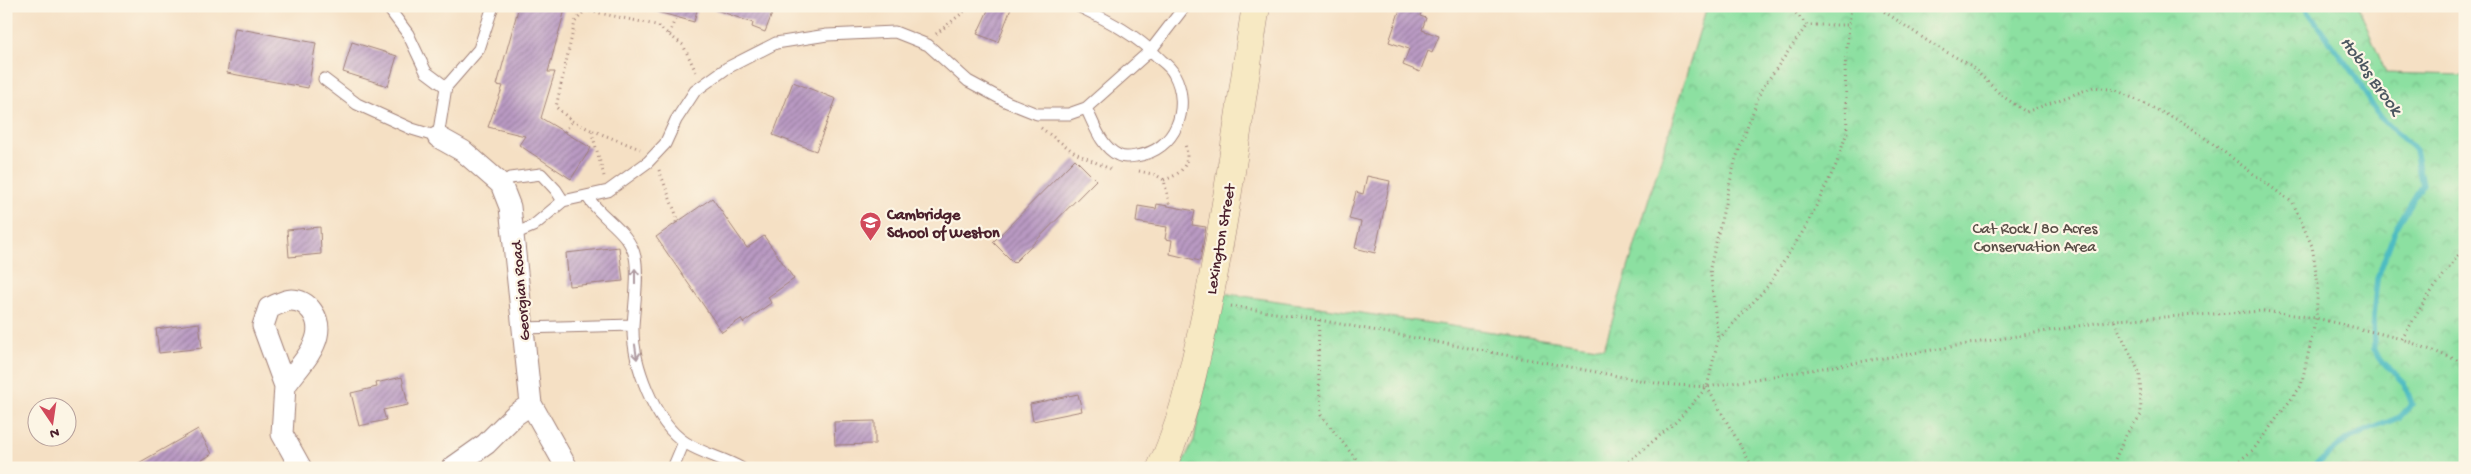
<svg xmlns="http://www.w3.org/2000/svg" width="2471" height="474" viewBox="0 0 2471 474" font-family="'Gochi Hand',sans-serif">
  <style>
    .park { fill: url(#park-crowns); stroke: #6b8066 }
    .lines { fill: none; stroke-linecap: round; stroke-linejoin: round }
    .stream { stroke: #4dbcc2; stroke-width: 5.5 }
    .building { fill: url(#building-hatch) }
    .lane-casing { stroke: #a08078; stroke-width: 13 }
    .street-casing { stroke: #a08078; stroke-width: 23 }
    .secondary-casing { stroke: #a08078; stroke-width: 29 }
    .path { stroke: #a08078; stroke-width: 3; stroke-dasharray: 1 4; stroke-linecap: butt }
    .lane { stroke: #fff; stroke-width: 11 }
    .street { stroke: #fff; stroke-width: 21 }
    .secondary { stroke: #f7e9c3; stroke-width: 28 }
    .oneway { stroke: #ae9aa0 }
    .labels { text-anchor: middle; stroke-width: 4.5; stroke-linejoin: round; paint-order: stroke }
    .poi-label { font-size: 16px; font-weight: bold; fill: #4a1f2b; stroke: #fcf5e5; text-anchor: start }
    .park-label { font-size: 16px; fill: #5a4f48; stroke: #fcf5e5 }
    .street-label { font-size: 16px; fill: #4a1f2b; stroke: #fcf5e5 }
    .water-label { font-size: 18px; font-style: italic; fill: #4b5660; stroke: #fcf5e5 }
  </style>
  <defs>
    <pattern id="park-crowns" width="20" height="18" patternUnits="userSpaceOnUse" patternTransform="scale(1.25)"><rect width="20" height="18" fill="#8ce0a1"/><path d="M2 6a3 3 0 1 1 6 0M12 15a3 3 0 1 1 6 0" fill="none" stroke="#7ac08b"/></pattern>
    <pattern id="building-hatch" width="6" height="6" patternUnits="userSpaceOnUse" patternTransform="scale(1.25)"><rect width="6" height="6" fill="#b99ac3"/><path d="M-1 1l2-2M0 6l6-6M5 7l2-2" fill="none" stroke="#987d9f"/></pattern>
  </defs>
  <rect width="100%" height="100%" fill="#fcf5e5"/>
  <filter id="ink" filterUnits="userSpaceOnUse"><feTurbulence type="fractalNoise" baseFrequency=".02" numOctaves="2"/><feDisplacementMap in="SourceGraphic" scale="10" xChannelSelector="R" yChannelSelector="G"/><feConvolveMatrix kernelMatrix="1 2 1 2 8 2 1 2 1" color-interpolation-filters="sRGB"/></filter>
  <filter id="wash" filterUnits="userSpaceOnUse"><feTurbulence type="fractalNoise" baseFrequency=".0096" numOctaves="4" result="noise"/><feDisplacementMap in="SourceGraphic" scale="20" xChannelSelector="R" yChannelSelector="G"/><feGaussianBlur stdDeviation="1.12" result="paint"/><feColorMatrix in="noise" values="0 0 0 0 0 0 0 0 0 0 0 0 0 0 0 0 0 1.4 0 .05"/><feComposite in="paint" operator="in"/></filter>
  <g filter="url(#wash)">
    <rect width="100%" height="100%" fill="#f5e0c4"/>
    <!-- park -->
    <path class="park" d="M1707 6H2358L2386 73 2465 75V468H1180L1194 440 1222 293 1604 348Z"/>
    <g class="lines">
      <!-- stream -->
      <path class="stream" d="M2304 6 2355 76 2378 115 2415 150 2422 185 2396 228 2377 279 2373 317 2374 349 2384 363 2404 383 2412 404 2400 417 2349 438 2311 468"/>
    </g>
    <g id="blocks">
      <!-- building -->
      <path class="building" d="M519 6H566L548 72H555L541 118 591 148 571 179 519 145 525 136 488 127 503 86 497 85Z
        M655 6H698L694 22 654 11Z
        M711 6H775L765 32 752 27 753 23 711 8Z
        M990 6H1012L998 42 977 34Z
        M1401 6H1423L1420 16 1426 18 1422 30 1439 36 1432 53 1428 51 1420 72 1403 65 1409 49 1389 42Z
        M235 28 316 43 308 88 227 73Z
        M352 42 397 56 388 86 343 72Z
        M793 82 836 99 816 151 773 135Z
        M1075 159 1096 180 1014 263 993 242Z
        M1367 176 1390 181 1375 253 1355 248 1361 222 1349 219 1356 192 1363 194Z
        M712 198 747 248 764 236 794 279 768 297 771 303 743 323 741 319 722 332 656 237Z
        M1157 204 1195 211 1192 225 1206 227 1200 261 1170 254 1172 240 1165 239 1167 227 1136 222 1138 206 1156 209Z
        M320 227 321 254 289 257 287 230Z
        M619 247 623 281 569 286 566 253Z
        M199 323 202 348 159 353 156 329Z
        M402 377 408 405 383 410 386 420 359 426 351 393 377 387 376 383Z
        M1078 394 1082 411 1033 421 1030 404Z
        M875 421V444L835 445 834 422Z
        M198 429 212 454 189 468H130Z"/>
    </g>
  </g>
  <g filter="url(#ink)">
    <use href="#blocks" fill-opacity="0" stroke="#a08078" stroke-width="1"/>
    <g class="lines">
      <defs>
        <path id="lane" d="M387 6 408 34 426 72 446 87
          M1078 6C1111 22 1135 34 1161 60 1166 64 1171 68 1174 74 1192 107 1176 151 1136 156 1131 157 1123 158 1118 155 1101 147 1094 124 1086 108
          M324 79 357 104 412 129 438 137 446 87 479 49 493 6
          M501 184 510 178 541 174 556 190 563 201 608 191 648 162 665 144 676 120 695 91 727 68 776 43 827 35 895 32 928 45 968 81 1007 102 1037 114H1069L1086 108 1151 50 1185 6
          M587 196C600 218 630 231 635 257 639 275 634 307 633 326 632 362 654 423 686 443 703 454 724 458 741 468
          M514 234 533 226 563 201
          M523 328 633 325
          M673 468 684 442"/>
        <path id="street" d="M438 137 463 151 501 184 510 207 531 404 567 468
          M285 386C295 371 313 354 317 336 321 319 309 300 291 300 284 300 275 306 269 308L263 326 285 386 282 434 301 468
          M452 468 486 444 515 415 531 404"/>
        <path id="secondary" d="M1161 468C1183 423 1192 375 1203 327 1226 221 1239 113 1256 6"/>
      </defs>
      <!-- lane casing -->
      <use href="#lane" class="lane-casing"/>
      <!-- street casing -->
      <use href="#street" class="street-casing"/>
      <!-- secondary casing -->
      <use href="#secondary" class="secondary-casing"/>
      <!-- path -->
      <path class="path" d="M1789 6 1807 25H1848
        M1876 6 1932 44 1970 65 2001 95 2026 112 2094 87 2116 90 2186 124 2293 203 2312 246 2318 284 2316 318 2301 386 2253 450 2230 468
        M669 34 676 17
        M936 34 971 6
        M1041 128 1075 153 1110 169
        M591 130 572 121 556 107 575 22 585 10 656 25 683 45 697 74
        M565 132 572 121
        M659 170 677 217 676 223
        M1139 171 1156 175 1164 180 1170 207
        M604 176 591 130 640 149
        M1164 180C1183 174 1192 162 1184 142
        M1231 306 1319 320 1660 384 1707 387 2114 320 2264 311 2316 318 2402 339 2465 363
        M1319 320 1318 362 1321 415 1363 468
        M1719 339 1768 286 1807 225 1836 165 1847 132 1845 67 1851 6
        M2402 339 2426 299 2465 246
        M1707 387 1753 468
        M1621 468 1677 421 1707 387 1718 340 1710 268 1735 161 1761 90 1807 25
        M2111 468 2127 433 2141 415 2140 374 2114 320"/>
      <!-- lane -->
      <use href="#lane" class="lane"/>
      <!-- street -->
      <use href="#street" class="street"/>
      <!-- secondary -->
      <use href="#secondary" class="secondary"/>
    </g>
    <!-- one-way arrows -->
    <defs><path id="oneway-shaft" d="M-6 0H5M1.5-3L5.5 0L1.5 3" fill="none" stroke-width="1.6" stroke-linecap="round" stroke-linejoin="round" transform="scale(1.25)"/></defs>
    <g class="oneway">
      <use href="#oneway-shaft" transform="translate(635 276) rotate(-90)"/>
      <use href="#oneway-shaft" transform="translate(636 352) rotate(82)"/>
    </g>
  </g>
  <!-- icons -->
  <defs>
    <symbol id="school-pin" viewBox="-11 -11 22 30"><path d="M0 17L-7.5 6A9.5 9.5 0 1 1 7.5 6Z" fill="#d1495b" stroke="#fcf5e5"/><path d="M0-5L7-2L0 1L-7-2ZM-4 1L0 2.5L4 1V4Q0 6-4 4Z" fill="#fff"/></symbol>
  </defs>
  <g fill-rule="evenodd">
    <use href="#school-pin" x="858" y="210" width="25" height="34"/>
  </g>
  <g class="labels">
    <!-- poi labels -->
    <g class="poi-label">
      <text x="887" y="219">Cambridge<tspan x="887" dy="18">School of Weston</tspan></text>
    </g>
    <!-- park labels -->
    <g class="park-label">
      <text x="2035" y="233">Cat Rock / 80 Acres<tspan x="2035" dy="18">Conservation Area</tspan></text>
    </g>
    <!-- street labels -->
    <g class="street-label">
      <text transform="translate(1219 239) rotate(-80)" y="6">Lexington Street</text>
      <text transform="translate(519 291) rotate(-95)" y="6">Georgian Road</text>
    </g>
    <!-- water labels -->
    <g class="water-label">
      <text transform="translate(2372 75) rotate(54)" y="6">Hobbs Brook</text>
    </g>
  </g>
  <!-- margin -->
  <rect width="2471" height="474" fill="none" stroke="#fcf5e5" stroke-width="25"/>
  <!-- north arrow -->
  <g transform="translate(52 422) rotate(167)"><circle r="24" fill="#fcf5e5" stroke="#b59f9b"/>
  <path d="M0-4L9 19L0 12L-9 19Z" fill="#d1495b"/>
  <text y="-8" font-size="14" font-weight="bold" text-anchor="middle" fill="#4a1f2b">N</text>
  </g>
</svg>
